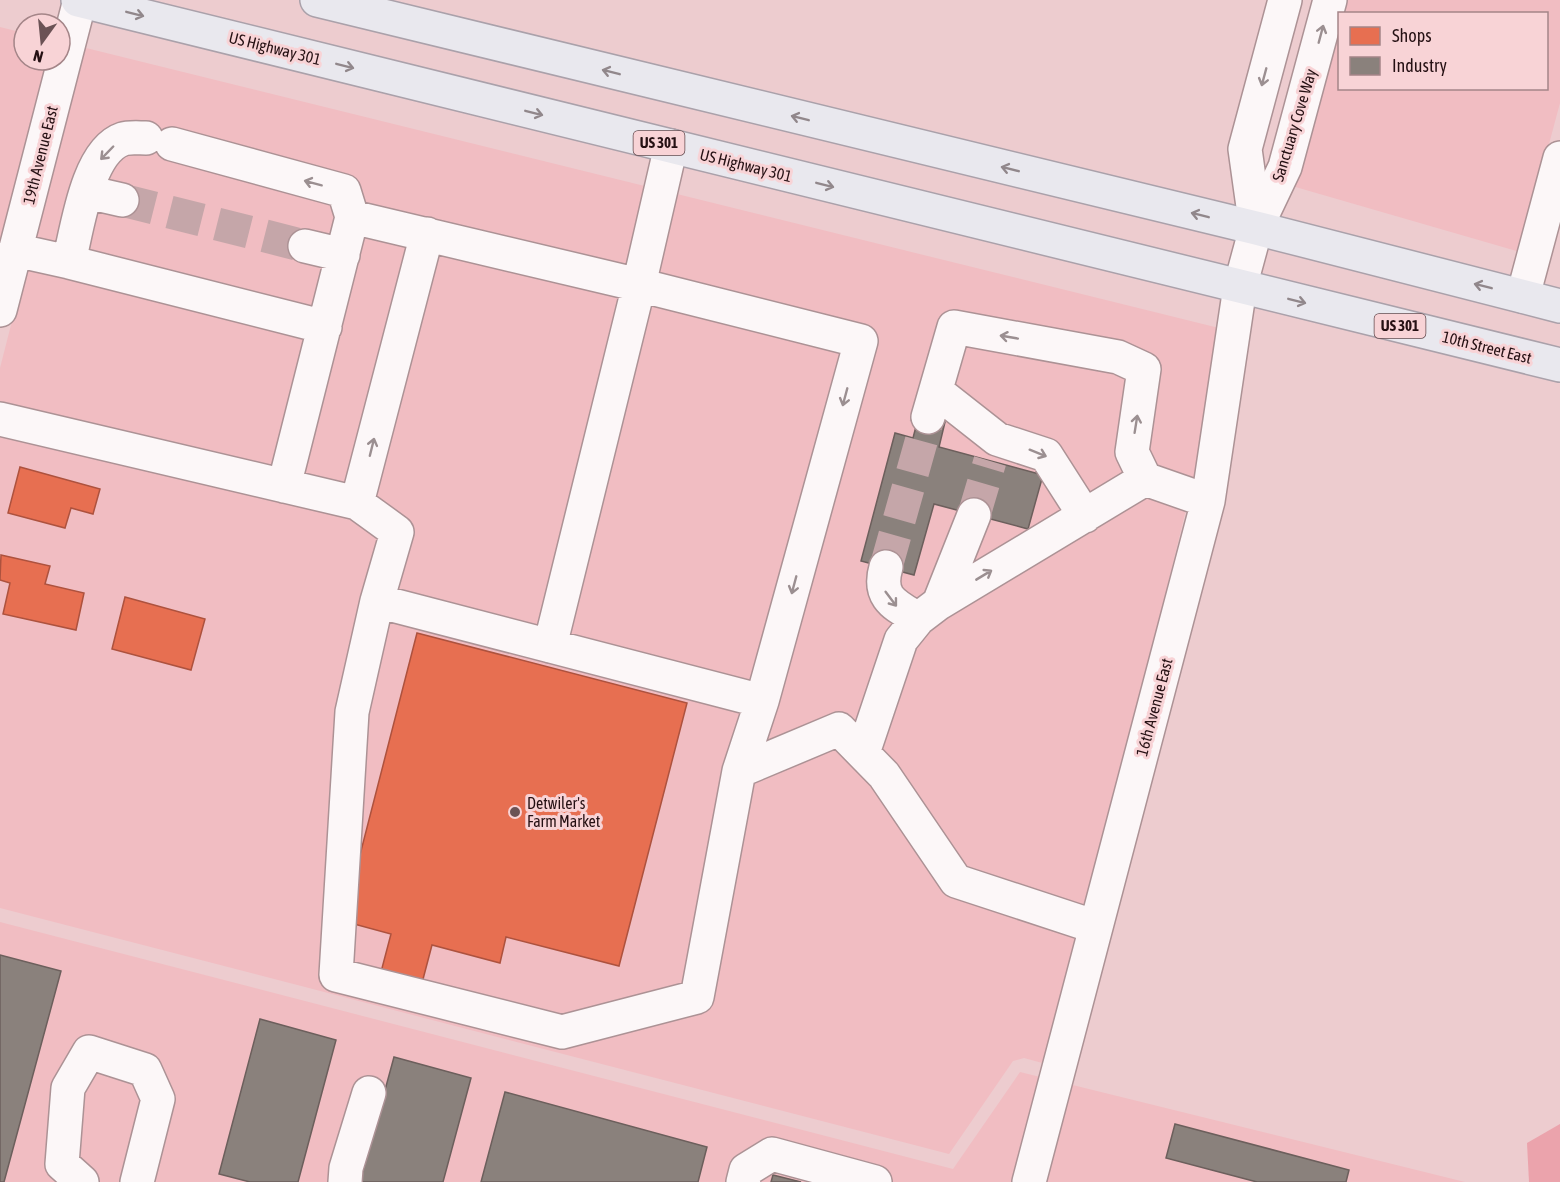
<svg xmlns="http://www.w3.org/2000/svg" width="1560" height="1182" viewBox="0 0 1560 1182" font-family="'Asap Condensed',sans-serif">
  <style>
    .built { fill: #f1bdc2 }
    .green { fill: #eba3ac }
    .shops { fill: #e76f51; stroke: #ad523e; stroke-width: 1.5 }
    .industry { fill: #8a817c; stroke: #6c5f5c; stroke-width: 1.5 }
    .lines { fill: none; stroke-linecap: round; stroke-linejoin: round }
    .minor-tunnel { stroke: #c5a6a9; stroke-width: 33; stroke-dasharray: 33 16; stroke-linecap: butt }
    .minor-casing { stroke: #ac9295; stroke-width: 36 }
    .major-casing { stroke: #aaa1aa; stroke-width: 36 }
    .minor { stroke: #fcf7f8; stroke-width: 33 }
    .major { stroke: #e9e8ee; stroke-width: 33 }
    .oneway { stroke: #91878b }
    .oneway2 { stroke: #9b8f91 }
    .poi-dot { fill: #6b5255; stroke: #f8d3d6; stroke-width: 2 }
    .labels { text-anchor: middle; stroke-width: 6; stroke-linejoin: round; paint-order: stroke }
    .shield { fill: #f8d3d6; stroke: #644a4e; stroke-width: 1.5 }
    .shield-label { font-size: 15px; font-weight: bold; fill: #251013 }
    .street-label { font-size: 16px; fill: #251013; stroke: #f8d3d6 }
    .poi-label { font-size: 16px; fill: #251013; stroke: #f8d3d6; text-anchor: start }
  </style>
  <rect width="100%" height="100%" fill="#edcccf"/>
  <!-- built -->
  <path class="built" d="M1344 0H1560V103L1520 252 1292 186 1339 18 1340 88H1546V14L1341 13Z
    M0 27 24 33V60H49L0 253Z
    M82 47 1219 328 1202 444 1123 768 1046 1064 1024 1058 1013 1061 949 1154 0 908V368Z
    M0 922 953 1169 1020 1072 1465 1182H0Z"/>
  <!-- green -->
  <path class="green" d="M1560 1124V1182H1529L1527 1143Z"/>
  <!-- shops -->
  <path class="shops" d="M20 467 100 489 93 514 71 508 65 528 8 513Z
    M1 555 50 566 45 584 84 593 76 630 3 614 10 583 0 580Z
    M125 597 205 619 191 670 112 649Z
    M417 633 687 703 619 966 506 937 500 963 432 945 422 983 381 972 391 934 343 921Z"/>
  <!-- industry -->
  <path class="industry" d="M919 415 945 422 939 447 1043 475 1028 529 934 504 914 575 861 561 895 433 913 438Z
    M0 955 61 971 4 1182H0Z
    M260 1019 336 1040 298 1182H250L219 1174Z
    M394 1057 471 1078 443 1182H360Z
    M505 1092 707 1147 698 1182H481Z
    M1175 1124 1349 1170 1346 1182H1257L1166 1158Z
    M773 1175 801 1182H771Z"/>
  <g class="lines">
    <!-- minor-tunnel -->
    <path class="minor-tunnel" d="M122 200 305 246
      M974 515 990 461
      M886 567 928 417"/>
    <defs>
      <path id="minor" d="M146 138C139 138 129 137 123 139 87 151 77 230 69 262L325 327
        M172 144 344 191 352 217 284 486
        M671 146 639 285 861 341 762 701
        M87 192 122 200
        M352 217 639 285 550 646
        M1256 228 1245 149 1285 0
        M305 246 343 255
        M15 250 69 262
        M1523 296 1560 158
        M0 310 80 0
        M936 391 997 439 1046 455 1085 516
        M928 417 954 327 1118 357 1144 369 1132 452 1145 479 1208 501
        M0 419 357 503 397 532 377 601
        M357 503 427 234
        M886 567C877 598 895 605 918 619
        M939 603 974 515
        M863 753 901 640 918 619 939 603 1145 479
        M739 771 762 701 377 601 352 712 336 975 562 1032 697 997 739 771 839 729 884 775 956 881 1096 927
        M82 1182 62 1164 68 1088 89 1052 145 1070 158 1099 137 1182
        M345 1182 346 1168 369 1093
        M743 1182 746 1170 772 1154 875 1182
        M1029 1182 1208 501 1240 287 1256 228 1285 167 1330 0"/>
      <path id="major" d="M78 0 1560 365
        M317 0 1256 228 1560 306"/>
    </defs>
    <!-- minor casing -->
    <use href="#minor" class="minor-casing"/>
    <!-- major casing -->
    <use href="#major" class="major-casing"/>
    <!-- minor -->
    <use href="#minor" class="minor"/>
    <!-- major -->
    <use href="#major" class="major"/>
  </g>
  <!-- one-way arrows -->
  <defs><path id="oneway-shaft" d="M-6 0H5M1.5-3L5.5 0L1.5 3" fill="none" stroke-width="1.6" stroke-linecap="round" stroke-linejoin="round" transform="scale(1.5)"/></defs>
  <g class="oneway">
    <use href="#oneway-shaft" transform="translate(135 14) rotate(14)"/>
    <use href="#oneway-shaft" transform="translate(345 66) rotate(14)"/>
    <use href="#oneway-shaft" transform="translate(611 72) rotate(-166)"/>
    <use href="#oneway-shaft" transform="translate(534 113) rotate(14)"/>
    <use href="#oneway-shaft" transform="translate(800 118) rotate(-166)"/>
    <use href="#oneway-shaft" transform="translate(1010 169) rotate(-166)"/>
    <use href="#oneway-shaft" transform="translate(825 185) rotate(14)"/>
    <use href="#oneway-shaft" transform="translate(1200 215) rotate(-166)"/>
    <use href="#oneway-shaft" transform="translate(1483 286) rotate(-166)"/>
    <use href="#oneway-shaft" transform="translate(1297 301) rotate(14)"/>
  </g>
  <g class="oneway2">
    <use href="#oneway-shaft" transform="translate(1321 34) rotate(-75)"/>
    <use href="#oneway-shaft" transform="translate(1264 77) rotate(105)"/>
    <use href="#oneway-shaft" transform="translate(107 153) rotate(134)"/>
    <use href="#oneway-shaft" transform="translate(313 183) rotate(-165)"/>
    <use href="#oneway-shaft" transform="translate(1009 337) rotate(-170)"/>
    <use href="#oneway-shaft" transform="translate(845 397) rotate(105)"/>
    <use href="#oneway-shaft" transform="translate(1136 424) rotate(-81)"/>
    <use href="#oneway-shaft" transform="translate(372 447) rotate(-76)"/>
    <use href="#oneway-shaft" transform="translate(1038 453) rotate(22)"/>
    <use href="#oneway-shaft" transform="translate(984 575) rotate(-31)"/>
    <use href="#oneway-shaft" transform="translate(794 585) rotate(105)"/>
    <use href="#oneway-shaft" transform="translate(891 599) rotate(53)"/>
  </g>
  <!-- markers -->
  <circle class="poi-dot" cx="515" cy="812" r="6"/>
  <g class="labels">
    <!-- shield labels -->
    <g class="shield">
      <rect x="633.5" y="131" width="51" height="24" rx="4.5"/>
      <rect x="1374.5" y="314" width="51" height="24" rx="4.5"/>
    </g>
    <g class="shield-label">
      <text x="659" y="148">US 301</text>
      <text x="1400" y="331">US 301</text>
    </g>
    <!-- street labels -->
    <g class="street-label">
      <text transform="translate(275 48) rotate(14)" y="6">US Highway 301</text>
      <text transform="translate(1294 125) rotate(-73)" y="6">Sanctuary Cove Way</text>
      <text transform="translate(40 155) rotate(-76)" y="6">19th Avenue East</text>
      <text transform="translate(746 165) rotate(14)" y="6">US Highway 301</text>
      <text transform="translate(1487 347) rotate(14)" y="6">10th Street East</text>
      <text transform="translate(1154 707) rotate(-75)" y="6">16th Avenue East</text>
    </g>
    <!-- poi labels -->
    <g class="poi-label">
      <text x="527" y="809">Detwiler's<tspan x="527" dy="18">Farm Market</tspan></text>
    </g>
  </g>
  <!-- legend -->
  <rect x="1338" y="12" width="210" height="78" fill="#f8d3d6" stroke="#a48588" stroke-width="1.5"/>
  <rect x="1350" y="27" width="30" height="18" fill="#e76f51" stroke="#a48588" stroke-width="1.5"/>
  <text x="1392" y="42" font-size="18" fill="#251013">Shops</text>
  <rect x="1350" y="57" width="30" height="18" fill="#8a817c" stroke="#a48588" stroke-width="1.5"/>
  <text x="1392" y="72" font-size="18" fill="#251013">Industry</text>
  <!-- north arrow -->
  <g transform="translate(42 42) rotate(195)"><circle r="28" fill="#f8d3d6" stroke="#a48588" stroke-width="1.5"/>
  <path d="M0-4.5L10 22L0 15L-10 22Z" fill="#6b5255"/>
  <text y="-9" font-size="16" font-weight="bold" text-anchor="middle" fill="#251013">N</text>
  </g>
</svg>
